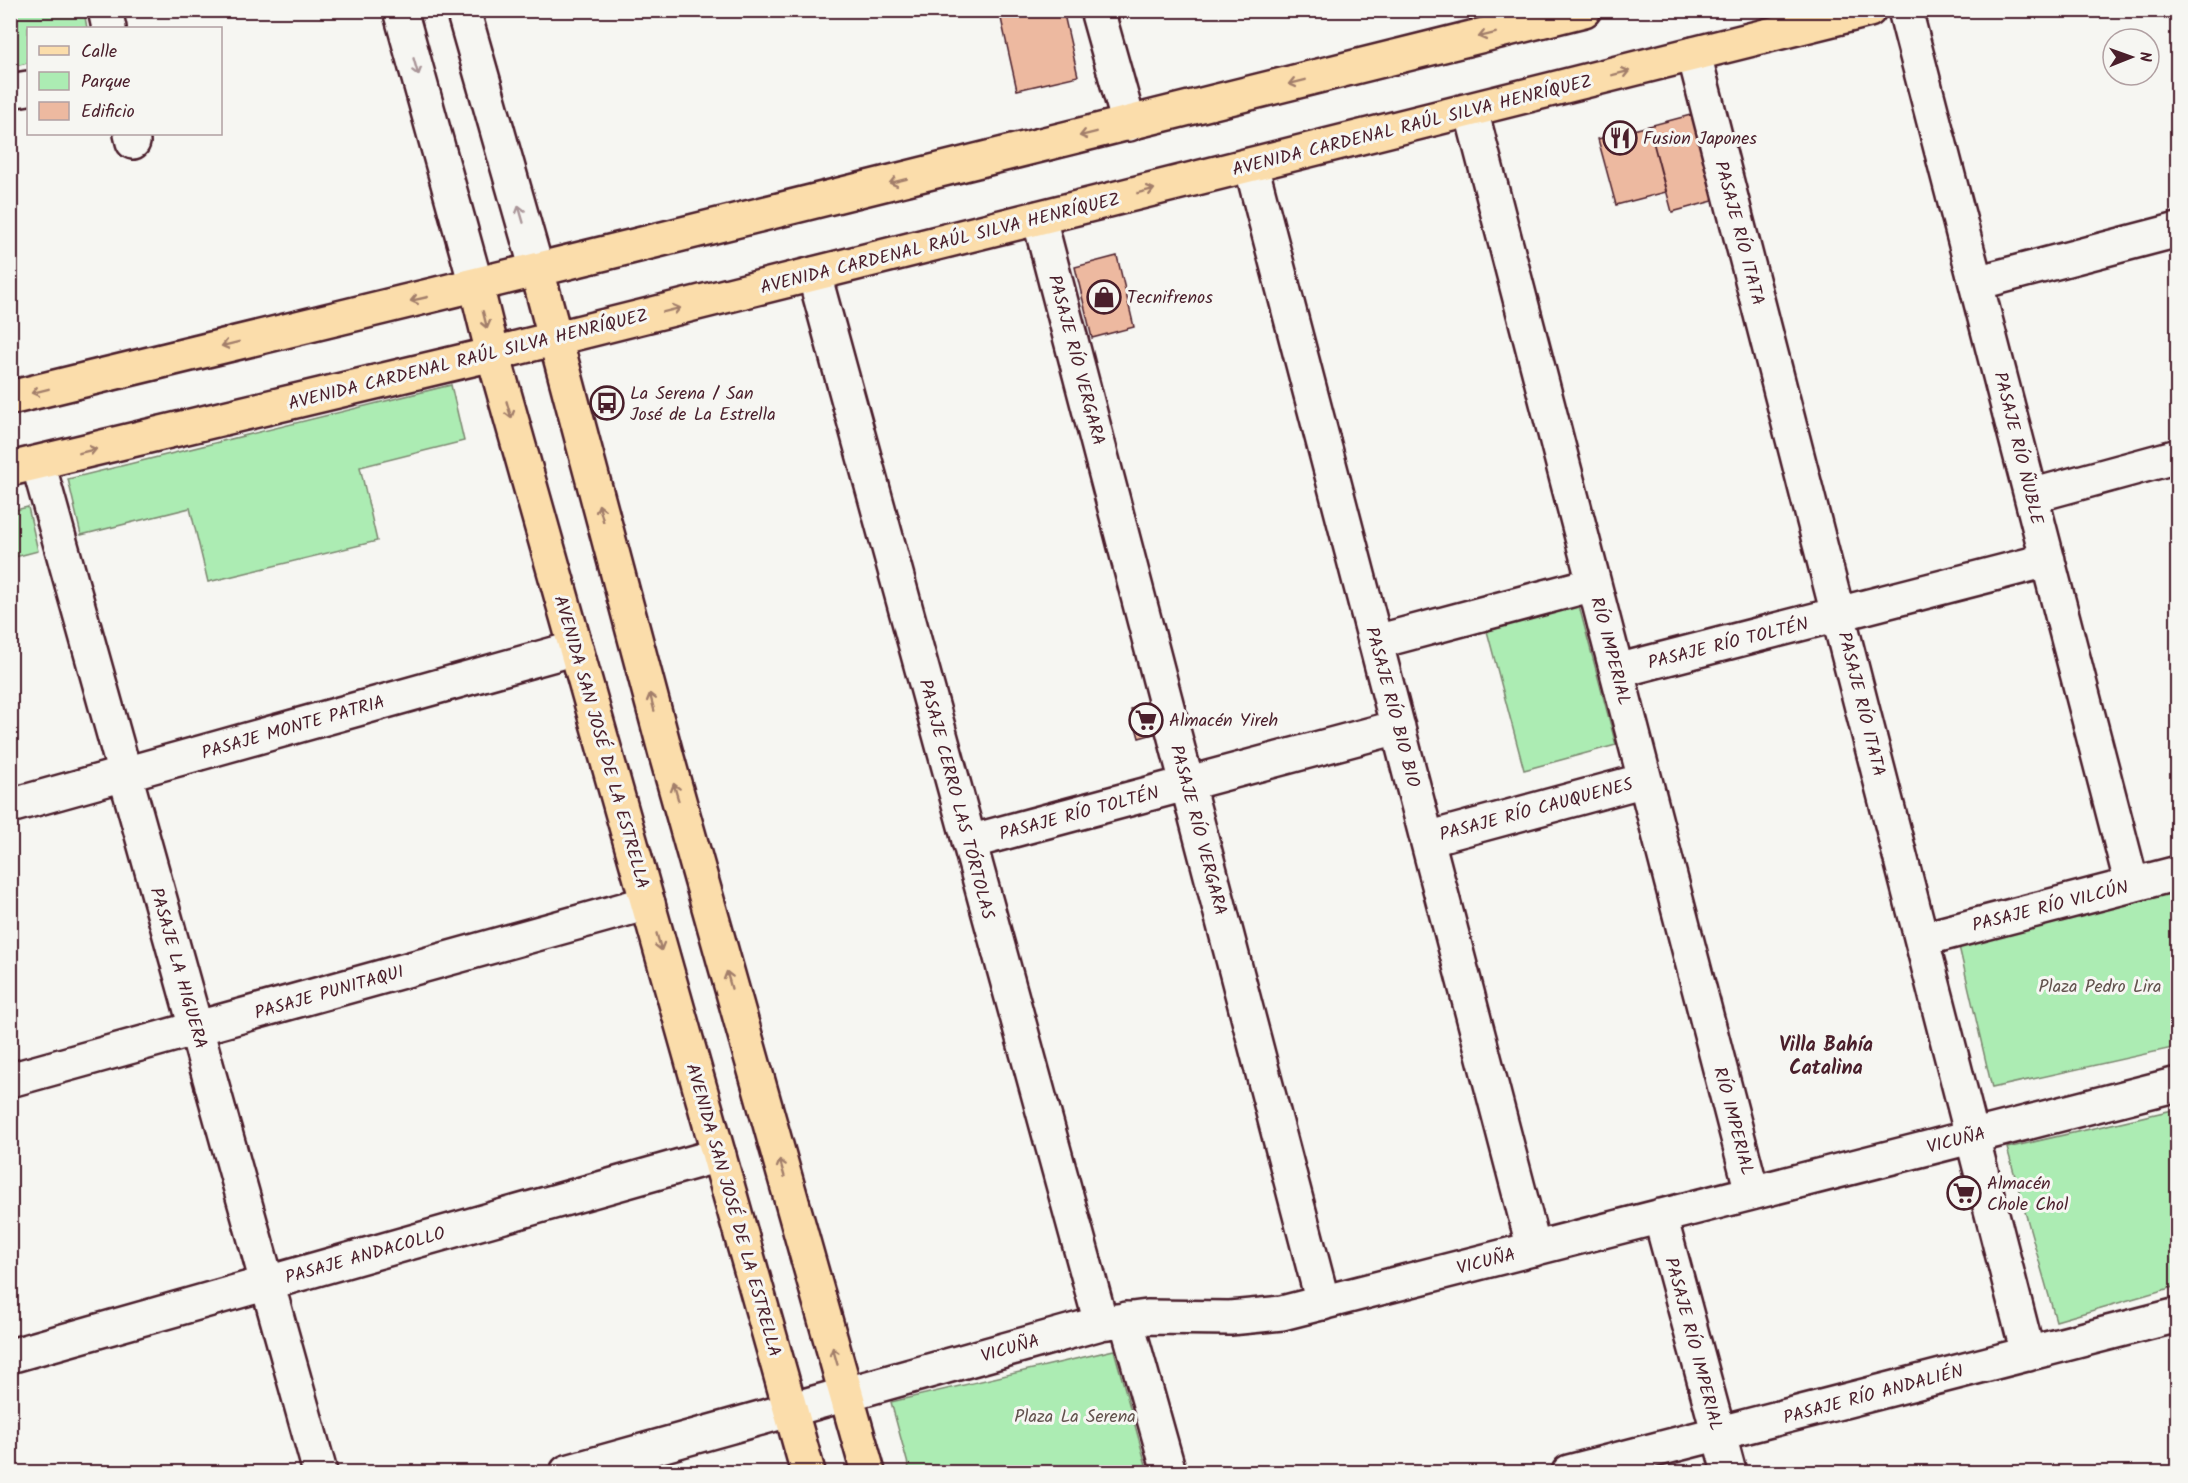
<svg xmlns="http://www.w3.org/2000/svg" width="2188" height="1483" viewBox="0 0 2188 1483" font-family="Kalam,sans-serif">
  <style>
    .green { fill: #acecb3; stroke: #7b866f; stroke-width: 1.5 }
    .building { fill: #edb9a0; stroke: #4a1f2b; stroke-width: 1.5 }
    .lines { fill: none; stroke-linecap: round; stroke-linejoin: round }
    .minor-casing { stroke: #4a1f2b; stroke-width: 38 }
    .major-casing { stroke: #4a1f2b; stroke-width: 38 }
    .path { stroke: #4a1f2b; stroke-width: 4; stroke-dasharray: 1.5 4.5; stroke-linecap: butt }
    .minor { stroke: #f6f6f2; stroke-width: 33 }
    .major { stroke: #fbddab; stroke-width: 33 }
    .oneway { stroke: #a27e6b }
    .oneway2 { stroke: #a99598 }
    .labels { text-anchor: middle; stroke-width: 6; stroke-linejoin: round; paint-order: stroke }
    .street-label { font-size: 18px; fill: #4a1f2b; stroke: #f6f6f2 }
    .poi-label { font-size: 18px; fill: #4a1f2b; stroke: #f6f6f2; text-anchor: start }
    .park-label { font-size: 18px; fill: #62524d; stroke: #f6f6f2 }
    .neighbourhood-label { font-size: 20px; font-weight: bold; fill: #4a1f2b; stroke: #f6f6f2 }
  </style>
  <rect width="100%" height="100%" fill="#f6f6f2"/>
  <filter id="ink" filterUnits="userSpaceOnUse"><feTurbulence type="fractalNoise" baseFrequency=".0167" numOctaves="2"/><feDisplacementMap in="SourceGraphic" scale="12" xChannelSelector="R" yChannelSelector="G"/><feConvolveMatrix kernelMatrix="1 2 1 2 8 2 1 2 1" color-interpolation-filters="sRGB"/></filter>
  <g filter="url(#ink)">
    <!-- green -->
    <path class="green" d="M11 10 84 11 87 28H28V63L11 67Z
      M451 385 464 441 360 467 377 541 208 582 190 508 81 535 68 479Z
      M28 507 38 551 11 558V511Z
      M1579 606 1616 745 1524 770 1487 631Z
      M2177 887V1047L1992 1088 1958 942Z
      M2177 1109V1286L2056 1321 2007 1148Z
      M1114 1350 1148 1472H910L891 1402Z"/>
    <!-- building -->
    <path class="building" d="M1015 10H1063L1078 76 1017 90 1000 14Z
      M1702 112 1724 198 1672 212 1649 126Z
      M1649 126 1666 192 1616 205 1598 139Z
      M1117 256 1134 327 1092 338 1075 267Z
      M1153 702 1161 732 1139 738 1131 709Z
      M1971 1180 1977 1199 1958 1204 1952 1186Z"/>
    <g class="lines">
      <defs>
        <path id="minor" d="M105 10 109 28
          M400 10 476 285
          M463 10 537 270
          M1097 10 1129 124
          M1905 10 2132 885
          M1694 54 2028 1354
          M10 91 28 88
          M1471 110 1752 1192
          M131 134 133 142
          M1251 165 1534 1249
          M1039 218 1323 1303
          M814 274 1101 1323
          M1976 283 2178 230
          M38 463 320 1472
          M2031 496 2178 456
          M1376 642 1594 584
          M1617 671 2048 560
          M10 806 576 648
          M1427 839 1645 780
          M969 842 1398 727
          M1923 939 2178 873
          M10 1080 648 903
          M1660 1216 1729 1472
          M1126 1319 1169 1472
          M10 1356 719 1155
          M567 1472 1101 1323 1147 1317 1230 1318 1282 1313 2178 1084
          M1569 1472 2178 1315"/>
        <path id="major" d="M537 270 667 758 868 1472
          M476 285 493 354 808 1472
          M10 398 630 247 1584 10
          M10 469 493 354 1869 10"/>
      </defs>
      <!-- minor casing -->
      <use href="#minor" class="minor-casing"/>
      <!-- major casing -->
      <use href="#major" class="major-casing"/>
      <!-- path -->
      <path class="path" d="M1119 1472 1133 1469"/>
      <!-- minor -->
      <use href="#minor" class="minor"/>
      <!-- major -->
      <use href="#major" class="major"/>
    </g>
    <!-- one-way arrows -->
    <defs><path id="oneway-shaft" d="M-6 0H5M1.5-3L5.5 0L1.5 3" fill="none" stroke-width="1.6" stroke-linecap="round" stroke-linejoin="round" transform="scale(1.5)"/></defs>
    <g class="oneway">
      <use href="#oneway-shaft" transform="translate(1487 35) rotate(166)"/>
      <use href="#oneway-shaft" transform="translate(1621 73) rotate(-14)"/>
      <use href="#oneway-shaft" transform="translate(1297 82) rotate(166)"/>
      <use href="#oneway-shaft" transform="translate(1088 134) rotate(166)"/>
      <use href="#oneway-shaft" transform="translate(898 181) rotate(166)"/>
      <use href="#oneway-shaft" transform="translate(1146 191) rotate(-14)"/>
      <use href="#oneway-shaft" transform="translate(419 299) rotate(167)"/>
      <use href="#oneway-shaft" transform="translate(672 310) rotate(-14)"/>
      <use href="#oneway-shaft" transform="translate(485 320) rotate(76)"/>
      <use href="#oneway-shaft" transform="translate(230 344) rotate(166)"/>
      <use href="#oneway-shaft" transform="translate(40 391) rotate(166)"/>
      <use href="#oneway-shaft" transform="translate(509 410) rotate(74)"/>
      <use href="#oneway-shaft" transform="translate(88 451) rotate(-14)"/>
      <use href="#oneway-shaft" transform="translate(601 513) rotate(-105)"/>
      <use href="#oneway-shaft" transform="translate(652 702) rotate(-105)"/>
      <use href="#oneway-shaft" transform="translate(676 792) rotate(-106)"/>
      <use href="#oneway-shaft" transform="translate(659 942) rotate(74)"/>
      <use href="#oneway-shaft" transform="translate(729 980) rotate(-106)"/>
      <use href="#oneway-shaft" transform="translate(782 1168) rotate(-106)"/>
      <use href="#oneway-shaft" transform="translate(835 1356) rotate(-106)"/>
    </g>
    <g class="oneway2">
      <use href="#oneway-shaft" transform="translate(416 67) rotate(74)"/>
      <use href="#oneway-shaft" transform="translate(521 214) rotate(-106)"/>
    </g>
  </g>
  <!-- icons -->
  <defs>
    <symbol id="restaurant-ring" viewBox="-11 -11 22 22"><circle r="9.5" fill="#f6f6f2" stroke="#4a1f2b" stroke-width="1.5"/><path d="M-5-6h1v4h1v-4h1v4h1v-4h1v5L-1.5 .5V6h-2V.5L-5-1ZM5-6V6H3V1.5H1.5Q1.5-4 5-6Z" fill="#4a1f2b"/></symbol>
    <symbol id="shop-ring" viewBox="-11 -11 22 22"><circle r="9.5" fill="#f6f6f2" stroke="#4a1f2b" stroke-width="1.5"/><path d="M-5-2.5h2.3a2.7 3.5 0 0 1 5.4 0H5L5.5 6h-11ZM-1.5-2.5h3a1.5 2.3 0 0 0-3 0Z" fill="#4a1f2b"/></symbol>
    <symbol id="bus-ring" viewBox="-11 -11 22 22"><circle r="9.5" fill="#f6f6f2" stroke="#4a1f2b" stroke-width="1.5"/><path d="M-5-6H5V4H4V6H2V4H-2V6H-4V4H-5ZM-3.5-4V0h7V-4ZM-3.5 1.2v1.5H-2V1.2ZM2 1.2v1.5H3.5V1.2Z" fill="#4a1f2b"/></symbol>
    <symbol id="supermarket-ring" viewBox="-11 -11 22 22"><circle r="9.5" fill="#f6f6f2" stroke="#4a1f2b" stroke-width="1.5"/><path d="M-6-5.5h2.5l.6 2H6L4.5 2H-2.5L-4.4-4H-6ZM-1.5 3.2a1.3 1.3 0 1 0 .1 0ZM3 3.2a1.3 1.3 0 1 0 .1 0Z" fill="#4a1f2b"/></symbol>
  </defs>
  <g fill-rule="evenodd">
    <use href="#restaurant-ring" x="1601" y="119" width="38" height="38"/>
    <use href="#shop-ring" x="1085" y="278" width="38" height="38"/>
    <use href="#bus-ring" x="588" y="384" width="38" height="38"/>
    <use href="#supermarket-ring" x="1127" y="701" width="38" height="38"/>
    <use href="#supermarket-ring" x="1945" y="1174" width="38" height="38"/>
  </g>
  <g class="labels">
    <!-- street labels -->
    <g class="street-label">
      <text transform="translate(1412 125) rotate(-14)" y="6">AVENIDA CARDENAL RAÚL SILVA HENRÍQUEZ</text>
      <text transform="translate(1740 233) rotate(75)" y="6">PASAJE RÍO ITATA</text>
      <text transform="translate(940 243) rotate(-14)" y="6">AVENIDA CARDENAL RAÚL SILVA HENRÍQUEZ</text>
      <text transform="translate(468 359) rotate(-14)" y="6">AVENIDA CARDENAL RAÚL SILVA HENRÍQUEZ</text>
      <text transform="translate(1077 360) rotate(75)" y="6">PASAJE RÍO VERGARA</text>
      <text transform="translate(2019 448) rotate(76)" y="6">PASAJE RÍO ÑUBLE</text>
      <text transform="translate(1728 643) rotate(-14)" y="6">PASAJE RÍO TOLTÉN</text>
      <text transform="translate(1611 651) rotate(75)" y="6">RÍO IMPERIAL</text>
      <text transform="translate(1862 704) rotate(76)" y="6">PASAJE RÍO ITATA</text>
      <text transform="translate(1393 707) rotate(75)" y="6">PASAJE RÍO BIO BIO</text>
      <text transform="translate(293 727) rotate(-16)" y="6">PASAJE MONTE PATRIA</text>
      <text transform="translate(602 742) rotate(74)" y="6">AVENIDA SAN JOSÉ DE LA ESTRELLA</text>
      <text transform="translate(957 799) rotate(75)" y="6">PASAJE CERRO LAS TÓRTOLAS</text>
      <text transform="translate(1536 809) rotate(-15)" y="6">PASAJE RÍO CAUQUENES</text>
      <text transform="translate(1079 813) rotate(-15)" y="6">PASAJE RÍO TOLTÉN</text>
      <text transform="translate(1199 830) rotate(75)" y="6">PASAJE RÍO VERGARA</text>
      <text transform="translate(2050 906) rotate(-14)" y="6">PASAJE RÍO VILCÚN</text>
      <text transform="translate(179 968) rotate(74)" y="6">PASAJE LA HIGUERA</text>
      <text transform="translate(329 992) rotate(-16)" y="6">PASAJE PUNITAQUI</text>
      <text transform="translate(1734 1121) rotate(75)" y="6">RÍO IMPERIAL</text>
      <text transform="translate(1956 1140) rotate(-14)" y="6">VICUÑA</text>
      <text transform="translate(734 1210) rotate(74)" y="6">AVENIDA SAN JOSÉ DE LA ESTRELLA</text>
      <text transform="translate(365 1255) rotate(-16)" y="6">PASAJE ANDACOLLO</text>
      <text transform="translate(1486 1261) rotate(-14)" y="6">VICUÑA</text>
      <text transform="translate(1694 1344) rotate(75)" y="6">PASAJE RÍO IMPERIAL</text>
      <text transform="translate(1010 1348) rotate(-16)" y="6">VICUÑA</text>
      <text transform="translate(1873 1394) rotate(-15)" y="6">PASAJE RÍO ANDALIÉN</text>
    </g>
    <!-- poi labels -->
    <g class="poi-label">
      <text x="1643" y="144">Fusion Japones</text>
      <text x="1127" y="303">Tecnifrenos</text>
      <text x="630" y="399">La Serena / San<tspan x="630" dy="21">José de La Estrella</tspan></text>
      <text x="1169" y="726">Almacén Yireh</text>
      <text x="1987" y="1189">Almacén<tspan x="1987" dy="21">Chole Chol</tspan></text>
    </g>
    <!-- park labels -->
    <g class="park-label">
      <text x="2100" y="992">Plaza Pedro Lira</text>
      <text x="1075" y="1422">Plaza La Serena</text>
    </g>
    <!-- neighbourhood labels -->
    <g class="neighbourhood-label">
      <text x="1826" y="1051">Villa Bahía<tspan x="1826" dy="23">Catalina</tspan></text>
    </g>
  </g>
  <!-- margin -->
  <rect width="2188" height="1483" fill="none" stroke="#f6f6f2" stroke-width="36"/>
  <rect x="18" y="18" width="2152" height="1447" fill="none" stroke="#4a1f2b" stroke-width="2" filter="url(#ink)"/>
  <!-- legend -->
  <rect x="27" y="27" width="195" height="108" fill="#f6f6f2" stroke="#b1a0a2" stroke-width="1.5"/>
  <rect x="39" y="46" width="30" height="9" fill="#fbddab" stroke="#b1a0a2" stroke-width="1.5"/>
  <text x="81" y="57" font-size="18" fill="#4a1f2b">Calle</text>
  <rect x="39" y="72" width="30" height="18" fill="#acecb3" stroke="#b1a0a2" stroke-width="1.5"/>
  <text x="81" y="87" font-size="18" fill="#4a1f2b">Parque</text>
  <rect x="39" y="102" width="30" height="18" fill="#edb9a0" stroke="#b1a0a2" stroke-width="1.5"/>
  <text x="81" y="117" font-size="18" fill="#4a1f2b">Edificio</text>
  <!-- north arrow -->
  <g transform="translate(2131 57) rotate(89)"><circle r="28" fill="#f6f6f2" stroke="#b1a0a2" stroke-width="1.5"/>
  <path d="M0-4.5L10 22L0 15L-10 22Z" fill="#4a1f2b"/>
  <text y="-9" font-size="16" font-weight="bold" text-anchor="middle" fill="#4a1f2b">N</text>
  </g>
</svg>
